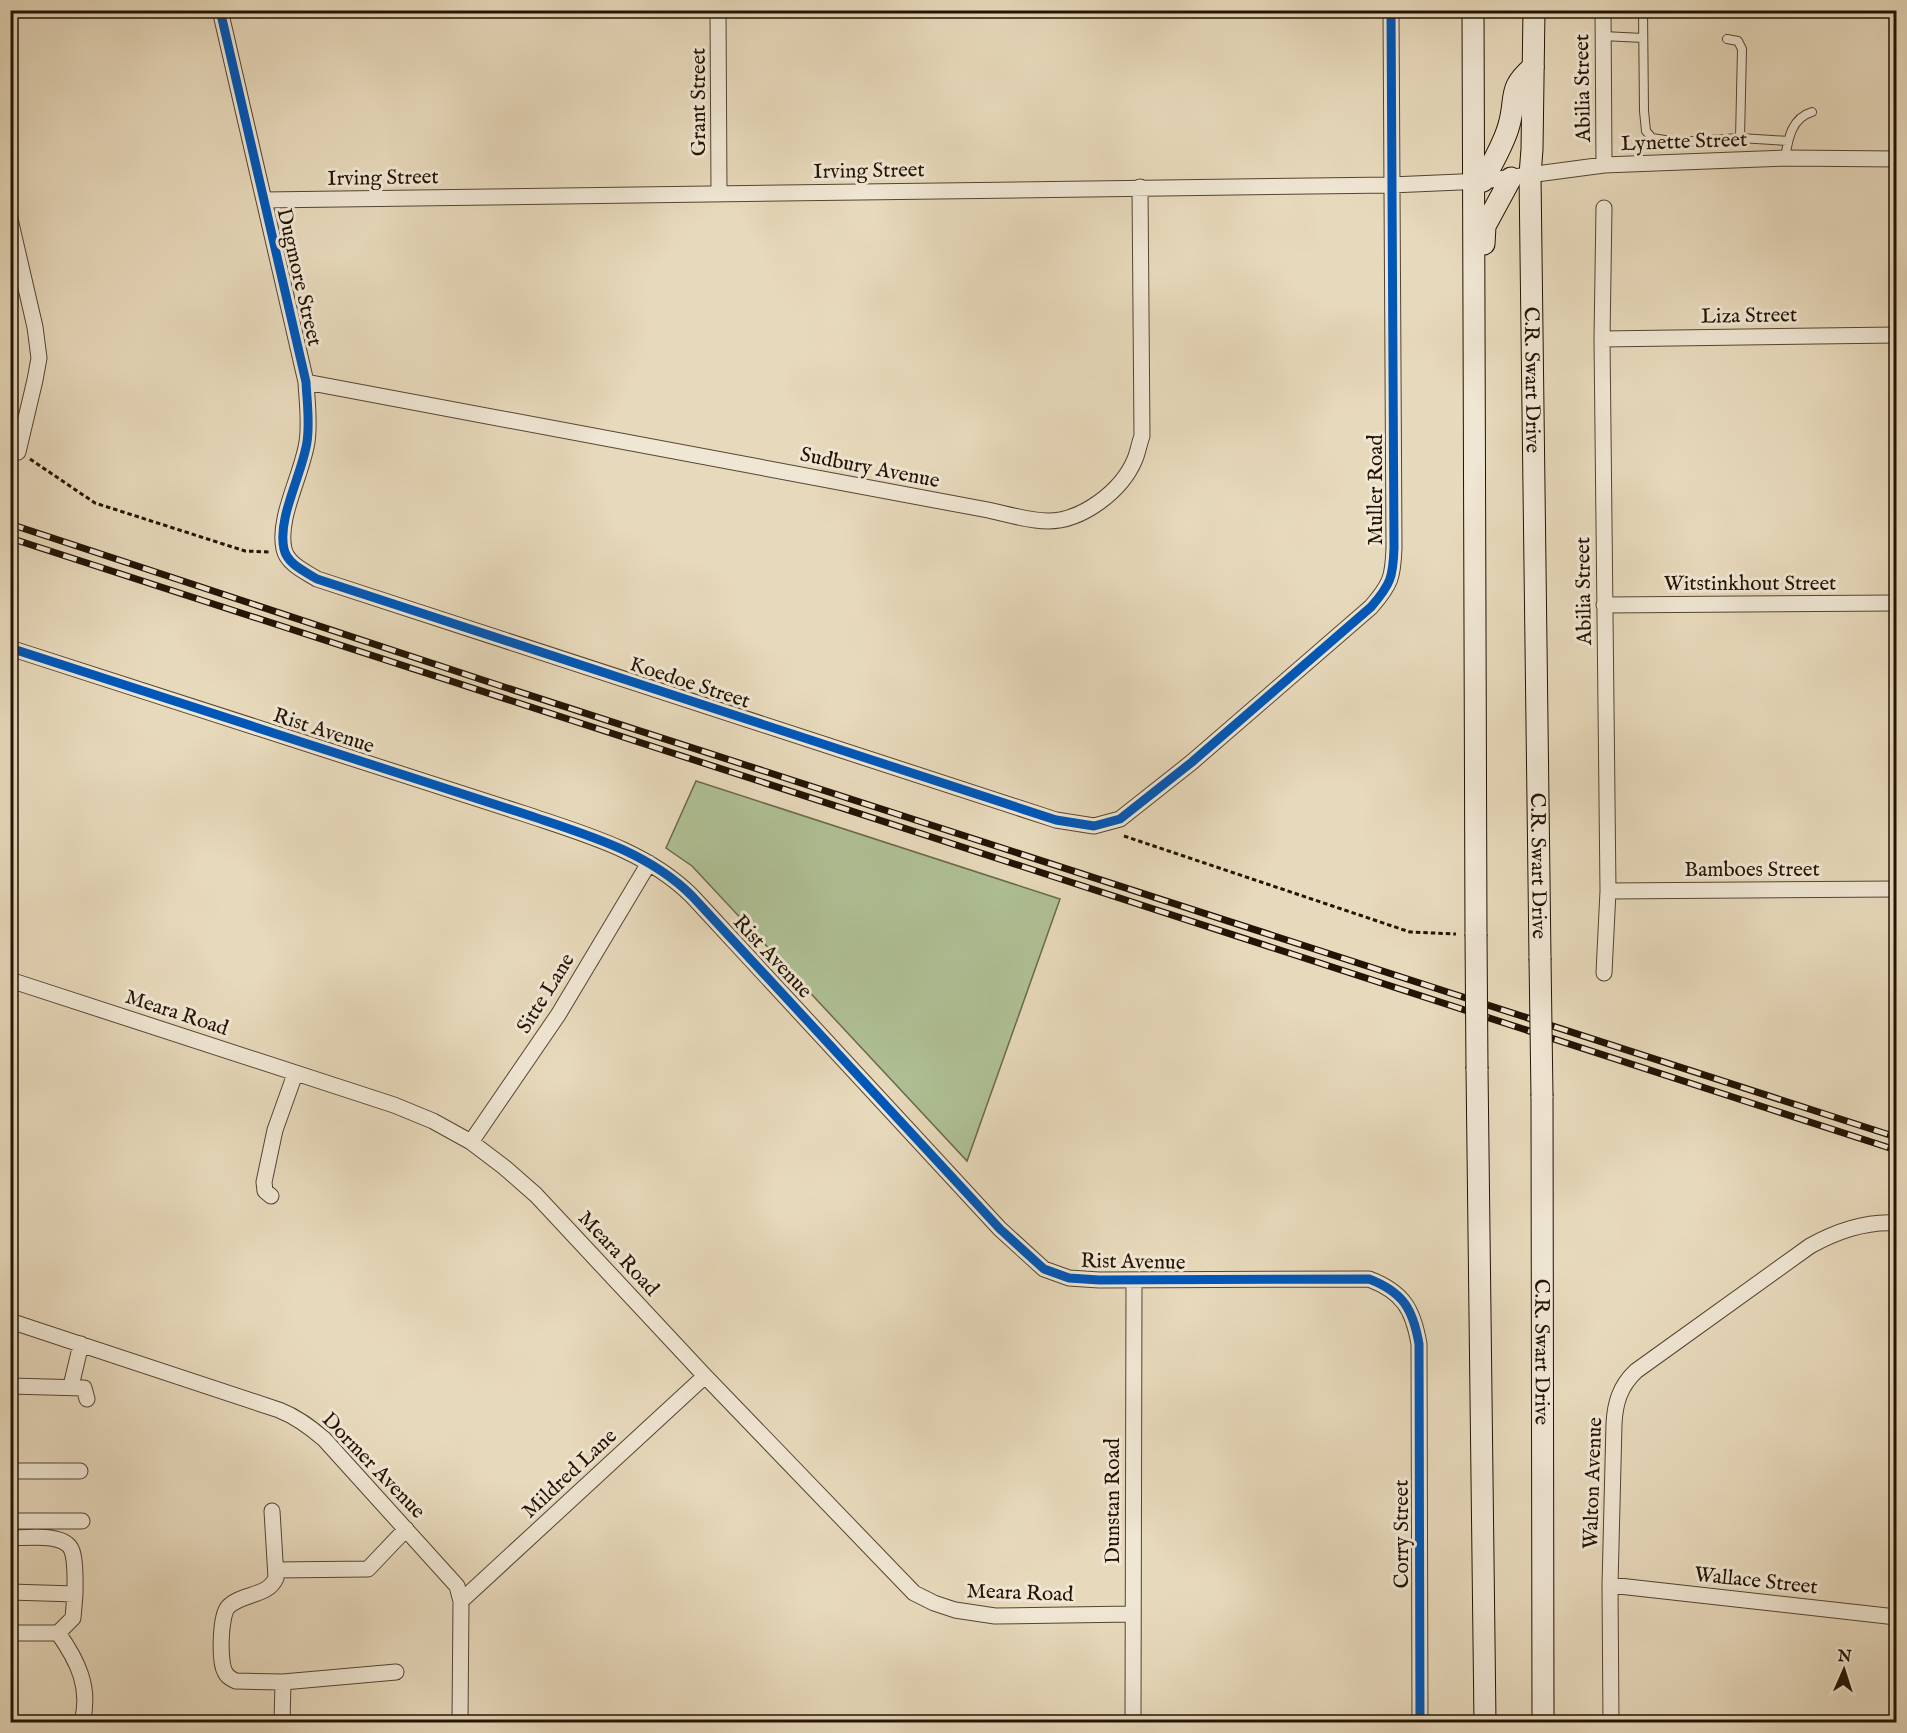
<svg xmlns="http://www.w3.org/2000/svg" width="1907" height="1733" viewBox="0 0 1907 1733" font-family="'IM FELL English',serif">
  <style>
    .green { fill: #afc095; stroke: #696a4c; stroke-width: 1.5 }
    .lines { fill: none; stroke-linecap: round; stroke-linejoin: round }
    .service-casing { stroke: #544431; stroke-width: 10 }
    .minor-casing { stroke: #544431; stroke-width: 17 }
    .secondary-casing { stroke: #231303; stroke-width: 23 }
    .path { stroke: #231303; stroke-width: 3; stroke-dasharray: 4.5 3; stroke-linecap: butt }
    .service { stroke: #efe6d3; stroke-width: 8 }
    .minor { stroke: #efe6d3; stroke-width: 15 }
    .secondary { stroke: #efe6d3; stroke-width: 21 }
    .rail-casing { stroke: #231303; stroke-width: 7 }
    .rail { stroke: #efe6d3; stroke-width: 4.5; stroke-dasharray: 14; stroke-linecap: butt }
    .secondary-bridge-casing { stroke: #231303; stroke-width: 23; stroke-linecap: butt }
    .secondary-bridge { stroke: #efe6d3; stroke-width: 21 }
    .cycleway-casing { stroke: #efe6d3; stroke-width: 13 }
    .cycleway { stroke: #0057b8; stroke-width: 9 }
    .labels { text-anchor: middle; stroke-width: 6; stroke-linejoin: round; paint-order: stroke }
    .street-label { font-size: 21px; fill: #231303; stroke: #efe6d3 }
  </style>
  <rect width="100%" height="100%" fill="#e7d9bb"/>
  <filter id="stains"><feTurbulence type="fractalNoise" baseFrequency=".00333" numOctaves="4"/><feColorMatrix values="0 0 0 0 .2 0 0 0 0 .09 0 0 0 0 .02 0 0 0 .5 -.17"/></filter>
  <radialGradient id="worn" r=".72"><stop offset=".6" stop-color="#630" stop-opacity="0"/><stop offset="1" stop-color="#630" stop-opacity=".3"/></radialGradient>
  <!-- green -->
  <path class="green" d="M696 781 1060 899 967 1161 692 866 666 848Z"/>
  <g class="lines">
    <defs>
      <path id="service" d="M1643 10 1644 111 1646 131 1652 138 1678 142 1740 138 1788 141
        M1603 36 1643 38
        M1727 39 1738 41 1742 49 1740 138
        M1785 158C1788 140 1791 118 1812 112"/>
      <path id="minor" d="M220 10 306 382C307 402 310 422 307 442 302 475 277 518 284 549 287 564 306 572 317 579L1056 820 1094 826 1120 819 1192 762 1371 607C1391 584 1393 577 1394 548L1391 10
        M718 10 719 192
        M1603 10 1604 165
        M264 200 1391 185 1483 181 1604 165 1785 158 1896 159
        M1604 208 1602 339 1608 891 1604 973
        M10 219 35 327 39 358 35 380 18 452 10 449
        M1602 339 1896 335
        M306 382 988 510C1006 514 1029 521 1048 521 1082 521 1122 491 1135 459 1138 452 1139 444 1142 436L1140 187
        M1604 605 1896 603
        M10 648 525 814C584 834 647 851 692 896L1000 1229 1044 1269 1069 1278 1099 1280 1369 1279C1403 1292 1413 1309 1419 1344L1420 1722
        M1608 891 1896 889
        M10 980 394 1105 433 1121 471 1142 504 1167 536 1195 705 1376 914 1593 934 1603 955 1610 995 1616 1133 1614
        M471 1142 558 1015 649 863
        M271 1196 265 1191 264 1182 275 1130 295 1074
        M10 1321 279 1410C297 1417 310 1427 324 1439L457 1586 461 1601 460 1722
        M10 1386 84 1388 87 1399
        M71 1386 81 1344
        M10 1471H80
        M272 1511 276 1578C268 1597 241 1593 228 1607 220 1616 219 1662 225 1672 227 1677 231 1679 236 1681L283 1682 396 1672
        M10 1521H82
        M10 1538C26 1538 66 1532 72 1551 76 1562 75 1582 75 1594
        M276 1570 368 1569 406 1529
        M1610 1585 1896 1617
        M10 1592 75 1594 73 1618 58 1633
        M461 1601 705 1376
        M10 1633H58
        M58 1633C78 1661 91 1688 82 1722
        M282 1722 283 1682
        M1133 1722 1134 1280
        M1611 1722 1610 1585 1614 1424C1615 1403 1620 1386 1636 1371L1810 1246C1837 1231 1865 1221 1896 1223"/>
      <g id="secondary">
        <path d="M1473 10 1476 934"/>
        <path id="s1" d="M1534 10 1532 149 1530 175 1540 958"/>
        <path d="M1483 181C1492 163 1504 144 1509 125 1517 97 1507 89 1533 67"/>
        <path d="M1484 244 1485 226 1511 178"/>
        <path d="M1477 1069 1485 1722"/>
        <path id="s2" d="M1542 1096 1543 1722"/>
      </g>
    </defs>
    <!-- service casing -->
    <use href="#service" class="service-casing"/>
    <!-- minor casing -->
    <use href="#minor" class="minor-casing"/>
    <!-- secondary casing -->
    <use href="#secondary" class="secondary-casing"/>
    <!-- path -->
    <path class="path" d="M30 459 95 503 245 551 269 552
      M1124 836 1410 932 1456 934"/>
    <!-- service -->
    <use href="#service" class="service"/>
    <!-- minor -->
    <use href="#minor" class="minor"/>
    <!-- secondary -->
    <use href="#secondary" class="secondary"/>
    <defs>
      <path id="rail" d="M10 524 501 686 1896 1137
        M10 538 1896 1150"/>
    </defs>
    <!-- rail casing -->
    <use href="#rail" class="rail-casing"/>
    <!-- rail -->
    <use href="#rail" class="rail"/>
    <defs>
      <path id="secondary-bridge" d="M1476 934 1477 1069
        M1540 958 1542 1096"/>
    </defs>
    <!-- secondary-bridge casing -->
    <use href="#secondary-bridge" class="secondary-bridge-casing"/>
    <!-- secondary-bridge -->
    <use href="#secondary-bridge" class="secondary-bridge"/>
    <defs>
      <path id="cycleway" d="M220 10 306 382C307 402 310 422 307 442 302 475 277 518 284 549 287 564 306 572 317 579L1056 820 1094 826 1120 819 1192 762 1371 607C1391 584 1393 577 1394 548L1391 10
        M10 648 525 814C584 834 647 851 692 896L1000 1229 1044 1269 1069 1278 1099 1280 1369 1279C1403 1292 1413 1309 1419 1344L1420 1722"/>
    </defs>
    <!-- cycleway casing -->
    <use href="#cycleway" class="cycleway-casing"/>
    <!-- cycleway -->
    <use href="#cycleway" class="cycleway"/>
  </g>
  <g class="labels">
    <!-- street labels -->
    <g class="street-label">
      <text transform="translate(1582 88) rotate(-91)" y="7">Abilia Street</text>
      <text transform="translate(698 102) rotate(-90)" y="7">Grant Street</text>
      <text transform="translate(1684 141) rotate(-2)" y="7">Lynette Street</text>
      <text transform="translate(869 170) rotate(-1)" y="7">Irving Street</text>
      <text transform="translate(383 177) rotate(-1)" y="7">Irving Street</text>
      <text transform="translate(300 277) rotate(77)" y="7">Dugmore Street</text>
      <text transform="translate(1749 315) rotate(-1)" y="7">Liza Street</text>
      <text dy="7" stroke="none"><textPath href="#s1" startOffset="370">C.R. Swart Drive</textPath></text>
      <text transform="translate(870 467) rotate(11)" y="7">Sudbury Avenue</text>
      <text transform="translate(1375 490) rotate(-90)" y="7">Muller Road</text>
      <text x="1750" y="590">Witstinkhout Street</text>
      <text transform="translate(1583 591) rotate(-91)" y="7">Abilia Street</text>
      <text transform="translate(690 682) rotate(18)" y="7">Koedoe Street</text>
      <text transform="translate(324 730) rotate(18)" y="7">Rist Avenue</text>
      <text dy="7" stroke="none"><textPath href="#s1" startOffset="856">C.R. Swart Drive</textPath></text>
      <text x="1752" y="876">Bamboes Street</text>
      <text transform="translate(773 956) rotate(47)" y="7">Rist Avenue</text>
      <text transform="translate(545 993) rotate(-58)" y="7">Sitte Lane</text>
      <text transform="translate(177 1012) rotate(18)" y="7">Meara Road</text>
      <text transform="translate(619 1253) rotate(47)" y="7">Meara Road</text>
      <text transform="translate(1133 1261) rotate(1)" y="7">Rist Avenue</text>
      <text dy="7" stroke="none"><textPath href="#s2" startOffset="256">C.R. Swart Drive</textPath></text>
      <text transform="translate(374 1465) rotate(46)" y="7">Dormer Avenue</text>
      <text transform="translate(569 1473) rotate(-43)" y="7">Mildred Lane</text>
      <text transform="translate(1592 1483) rotate(-88)" y="7">Walton Avenue</text>
      <text transform="translate(1112 1501) rotate(-90)" y="7">Dunstan Road</text>
      <text transform="translate(1401 1534) rotate(-90)" y="7">Corry Street</text>
      <text transform="translate(1756 1580) rotate(6)" y="7">Wallace Street</text>
      <text transform="translate(1020 1592) rotate(2)" y="7">Meara Road</text>
    </g>
  </g>
  <!-- margin -->
  <rect width="1907" height="1733" fill="none" stroke="#e7d9bb" stroke-width="36"/>
  <rect x="12" y="12" width="1883" height="1709" fill="none" stroke="#231303" stroke-width="3"/>
  <rect x="18" y="18" width="1871" height="1697" fill="none" stroke="#231303" stroke-width="1.5"/>
  <!-- north arrow -->
  <g transform="translate(1844 1670) rotate(3)" stroke="#efe6d3" stroke-width="4.5" paint-order="stroke">
  <path d="M0-4.5L10 22L0 15L-10 22Z" fill="#231303"/>
  <text y="-9" font-size="16" font-weight="bold" text-anchor="middle" fill="#231303">N</text>
  </g>
  <rect width="100%" height="100%" filter="url(#stains)"/>
  <rect width="100%" height="100%" fill="url(#worn)"/>
</svg>
